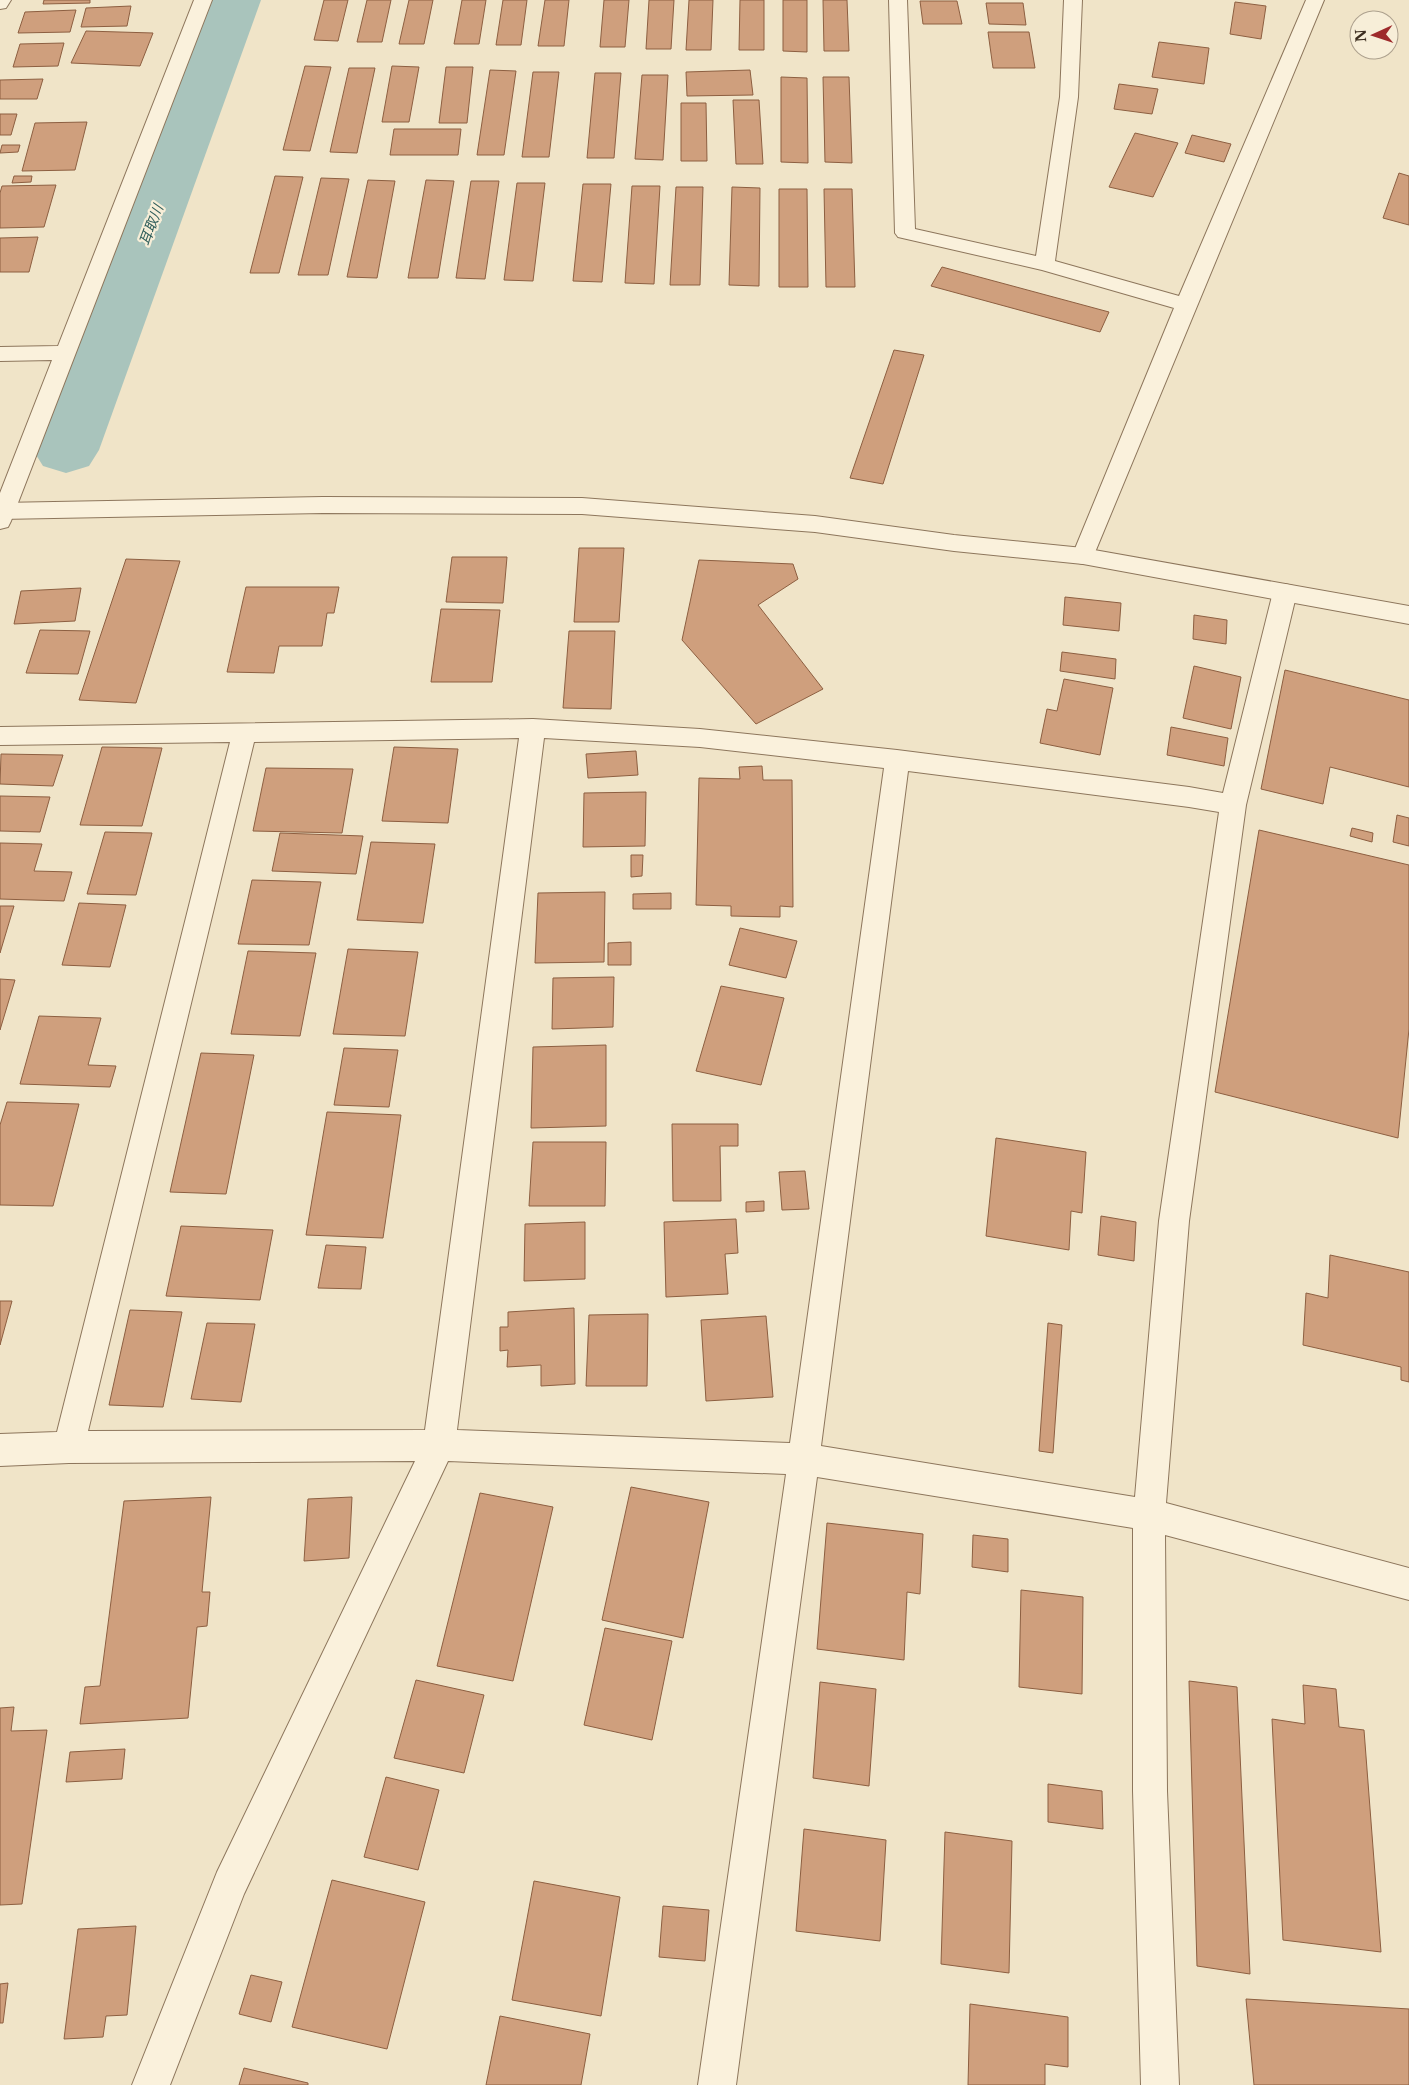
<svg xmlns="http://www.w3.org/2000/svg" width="1409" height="2085" viewBox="0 0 1409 2085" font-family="'Libre Baskerville','Noto Sans JP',serif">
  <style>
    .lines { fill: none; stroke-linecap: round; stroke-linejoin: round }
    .river { fill: #a9c4bc; fill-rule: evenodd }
    .building { fill: #cf9f7d; stroke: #8d5f41 }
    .minor-casing { stroke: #8d765c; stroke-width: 2 }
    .tertiary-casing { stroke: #8d765c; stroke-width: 2 }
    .minor { fill: #faf1dc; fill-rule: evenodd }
    .tertiary { fill: #faf1dc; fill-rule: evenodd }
    .labels { text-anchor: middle; stroke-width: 4.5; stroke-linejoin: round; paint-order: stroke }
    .far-water-label { font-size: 14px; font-style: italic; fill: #2f5d5a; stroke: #f7eed8 }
  </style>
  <rect width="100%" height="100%" fill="#f0e4c8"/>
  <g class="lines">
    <!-- river -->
    <path class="river" d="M209 0H261L99 450 89 466 66 473 43 466 33 450Z"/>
  </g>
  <!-- building -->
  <path class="building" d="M44 0H90V3L43 4Z
    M324 0H348L338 41 314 40Z
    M367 0H391L382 42H357Z
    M409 0H433L424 44H399Z
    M462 0H486L479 44H454Z
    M503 0H527L521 45H496Z
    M545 0H569L564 46H538Z
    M604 0H629L625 47H600Z
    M649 0H674L671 49H646Z
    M689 0H713L711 50H686Z
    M740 0H764V50H739Z
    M783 0H807V52L783 51Z
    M823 0H847L849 51H824Z
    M920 1H957L962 24H923Z
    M1235 2 1266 6 1261 39 1230 34Z
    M986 3H1023L1026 25 989 24Z
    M131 6 127 26 81 27 86 8Z
    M76 10 70 32 18 33 25 12Z
    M86 31 153 33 140 66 71 63Z
    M988 32H1029L1035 68H993Z
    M1159 42 1209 48 1204 84 1152 77Z
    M64 43 58 66 13 67 20 44Z
    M305 66 331 67 310 151 283 150Z
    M392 66 419 67 409 122H382Z
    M446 67H473L467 123H439Z
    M349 68H375L357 153 330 152Z
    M490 70 516 71 504 155H477Z
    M750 70 753 95 687 96 686 72Z
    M533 72H559L549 157H522Z
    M595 73H621L614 158H587Z
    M642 75H668L663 160 635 159Z
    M781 77 807 78 808 163 781 162Z
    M823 77H849L852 163 825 162Z
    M43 79 37 99H0V80Z
    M1119 84 1158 89 1152 114 1114 109Z
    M733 100H759L763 164H736Z
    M681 103H706L707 161H681Z
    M0 114H17L11 135H0Z
    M87 122 75 170 22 171 35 123Z
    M394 129H461L458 155H390Z
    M1135 133 1178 143 1153 197 1109 187Z
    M1192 135 1231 144 1224 162 1185 153Z
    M2 145H20L18 152 0 153Z
    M1399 173 1409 176V225L1383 218Z
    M14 176H32L31 182 12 183Z
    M275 176 303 177 279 273H250Z
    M321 178 349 179 328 275H298Z
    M368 180 395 181 377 278 347 277Z
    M426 180 454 181 438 278H408Z
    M471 181H499L485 279 456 278Z
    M517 183H545L533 281 504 280Z
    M583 184H611L602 282 573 281Z
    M56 185 44 227 0 228V193L2 186Z
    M632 186H660L654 284 625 283Z
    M676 187H703L700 285H670Z
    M732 187 760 188 759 286 729 285Z
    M779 189H807L808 287H779Z
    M824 189H852L855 287H826Z
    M38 237 29 272H0V238Z
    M942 267 1109 312 1100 332 931 286Z
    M894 350 924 355 883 484 850 478Z
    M579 548H624L619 622H574Z
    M452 557H507L503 603 446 602Z
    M126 559 180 561 136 703 79 700Z
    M699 560 793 564 798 579 758 605 823 689 756 724 682 640Z
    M246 587H339L334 613H327L322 646H279L274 673 227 672Z
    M81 588 75 621 14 624 21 591Z
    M1065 597 1121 603 1119 631 1063 625Z
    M441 609 500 610 492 682H431Z
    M1194 615 1227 620 1226 644 1193 639Z
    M40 630 90 631 78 674 26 673Z
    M569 631H615L611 709 563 708Z
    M1062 652 1116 659 1115 679 1060 671Z
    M1194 666 1241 677 1231 729 1183 718Z
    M1285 670 1409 700V787L1330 767 1323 804 1261 789Z
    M1064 679 1113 688 1100 755 1040 743 1047 709 1057 711Z
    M1171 727 1228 738 1224 766 1167 755Z
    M102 747 162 748 142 826 80 825Z
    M394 747 458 749 448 823 382 821Z
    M636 751 638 775 588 778 586 754Z
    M1 754 63 755 53 786 0 784Z
    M762 766 763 780H792L793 907 780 906V917L731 916V906L696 905 699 778 740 779 739 767Z
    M266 768 353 769 342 833 253 831Z
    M646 792 645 846 583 847 584 793Z
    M0 796 50 797 40 832 0 831Z
    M1397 815 1409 818V846L1393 842Z
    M1352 828 1373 833 1372 842 1350 836Z
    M1259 830 1409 865V1029L1398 1138 1215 1092Z
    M105 832 152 833 136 895 87 894Z
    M280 833 363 836 356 874 272 871Z
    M371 842 435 844 423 923 357 920Z
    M0 843 42 844 34 871 72 872 64 901 0 899Z
    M631 855H643L642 876 631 877Z
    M252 880 321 882 309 945 238 944Z
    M605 892 604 962 535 963 538 893Z
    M671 893V909H633V894Z
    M79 903 126 905 110 967 62 965Z
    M0 906H14L0 953Z
    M740 928 797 941 786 978 729 965Z
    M631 942V965H608V943Z
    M348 949 418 952 405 1036 333 1034Z
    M248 951 316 953 300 1036 231 1034Z
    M614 977 613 1027 552 1029 553 978Z
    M0 979 15 980 0 1030Z
    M721 986 784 998 761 1085 696 1071Z
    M39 1016 101 1018 88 1065 116 1066 110 1087 20 1084Z
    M606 1045V1126L531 1128 533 1047Z
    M344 1048 398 1050 389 1107 334 1105Z
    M201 1053 254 1055 226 1194 170 1192Z
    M7 1102 79 1104 53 1206 0 1205V1125Z
    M327 1112 401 1115 383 1238 306 1235Z
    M672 1124H738V1146H720L721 1201H673Z
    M996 1138 1086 1152 1082 1213 1071 1211 1069 1250 986 1236Z
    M533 1142H606L605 1206H529Z
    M805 1171 809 1209 782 1210 779 1172Z
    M764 1201V1211L746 1212V1202Z
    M1101 1216 1136 1222 1134 1261 1098 1255Z
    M736 1219 738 1253 725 1254 728 1294 666 1297 664 1222Z
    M585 1222V1279L524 1281 525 1224Z
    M181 1226 273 1230 260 1300 166 1296Z
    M326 1245 366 1247 361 1289 318 1288Z
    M1330 1255 1409 1272V1382L1401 1380V1367L1303 1345 1306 1293 1328 1298Z
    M0 1301H12L0 1345Z
    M574 1308 575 1384 541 1386V1365L507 1367 508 1350 500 1351V1327H508V1312Z
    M130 1310 182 1312 163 1407 109 1405Z
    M648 1314 647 1386H586L589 1315Z
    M766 1316 773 1397 706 1401 701 1320Z
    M207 1323 255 1324 241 1402 191 1399Z
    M1048 1323 1062 1325 1053 1453 1039 1451Z
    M631 1487 709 1502 683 1638 602 1620Z
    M480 1493 553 1507 513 1681 437 1666Z
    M211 1497 202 1592H210L207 1626 197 1627 188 1718 80 1724 85 1687 100 1686 124 1501Z
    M352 1497 349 1558 304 1561 308 1499Z
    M827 1523 923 1534 920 1594 907 1592 904 1660 817 1649Z
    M973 1535 1008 1539V1572L972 1567Z
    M1021 1590 1083 1597 1082 1694 1019 1687Z
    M605 1628 672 1641 652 1740 584 1725Z
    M416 1680 484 1695 464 1773 394 1758Z
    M1189 1681 1237 1687 1250 1974 1197 1966Z
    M820 1682 876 1689 869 1786 813 1778Z
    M1303 1685 1336 1689 1339 1727 1364 1730 1381 1952 1283 1940 1272 1719 1305 1724Z
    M14 1707 11 1731 47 1730 22 1904 0 1905V1708Z
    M125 1749 122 1779 66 1782 70 1752Z
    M386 1777 439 1790 418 1870 364 1857Z
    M1048 1784 1102 1791 1103 1829 1048 1822Z
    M804 1829 886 1840 880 1941 796 1931Z
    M945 1832 1012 1841 1009 1973 941 1964Z
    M332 1880 425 1902 387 2049 292 2027Z
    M534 1881 620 1897 601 2016 512 2000Z
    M663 1906 709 1910 705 1961 659 1957Z
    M136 1926 127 2015 106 2016 103 2037 64 2039 78 1929Z
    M251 1975 282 1982 271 2022 239 2014Z
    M8 1983 3 2023H0V1984Z
    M1246 1999 1409 2009V2085H1254Z
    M970 2004 1068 2017V2067L1045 2064V2085H968Z
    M500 2016 590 2034 581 2085H486Z
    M244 2068 308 2083V2085H239Z"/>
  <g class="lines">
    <defs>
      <path id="minor" d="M0 0H11L6 8 0 9Z
        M194 0H212L11 521 8 527 0 529V493L52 360 0 361V347L58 346Z
        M889 0H907L915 229 1036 256 1060 97 1064 0H1082L1078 97 1055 261 1179 296 1306 0H1324L1091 562 1083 564 1075 562 1072 556 1174 308 1042 270 898 237 895 233Z
        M1285 584 1293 586 1297 592 1246 805 1189 1221 1166 1503 1409 1568V1600L1165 1535 1167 1791 1179 2085H1141L1133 1791V1528L817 1477 736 2085H698L786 1474 448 1461 244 1894 170 2085H132L217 1872 415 1461 69 1463 0 1466V1434L57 1432 230 742 0 745V727L533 719 700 729 897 750 1189 787 1223 793 1273 592 1277 586ZM519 738 425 1430 88 1431 254 742ZM544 738 700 747 884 768 790 1443 457 1430ZM908 771 1189 807 1219 812 1159 1221 1135 1497 821 1446Z"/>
      <path id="tertiary" d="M323 497 582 498 815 516 954 535 1083 548 1409 606V624L1083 564 954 551 815 532 582 514 323 513 0 519V503Z"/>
    </defs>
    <!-- minor casing -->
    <use href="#minor" class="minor-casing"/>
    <!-- tertiary casing -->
    <use href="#tertiary" class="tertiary-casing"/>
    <!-- minor -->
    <use href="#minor" class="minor"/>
    <!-- tertiary -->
    <use href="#tertiary" class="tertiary"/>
  </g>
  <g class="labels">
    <!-- far-water labels -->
    <g class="far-water-label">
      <text transform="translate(151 225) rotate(-69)" y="5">耳取川</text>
    </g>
  </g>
  <!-- north arrow -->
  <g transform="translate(1374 35) rotate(267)"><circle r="24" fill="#f7eed8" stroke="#ada18e"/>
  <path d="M0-4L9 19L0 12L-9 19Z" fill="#9e2a2b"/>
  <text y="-8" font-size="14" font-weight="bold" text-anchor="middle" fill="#3d2e20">N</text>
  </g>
</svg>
